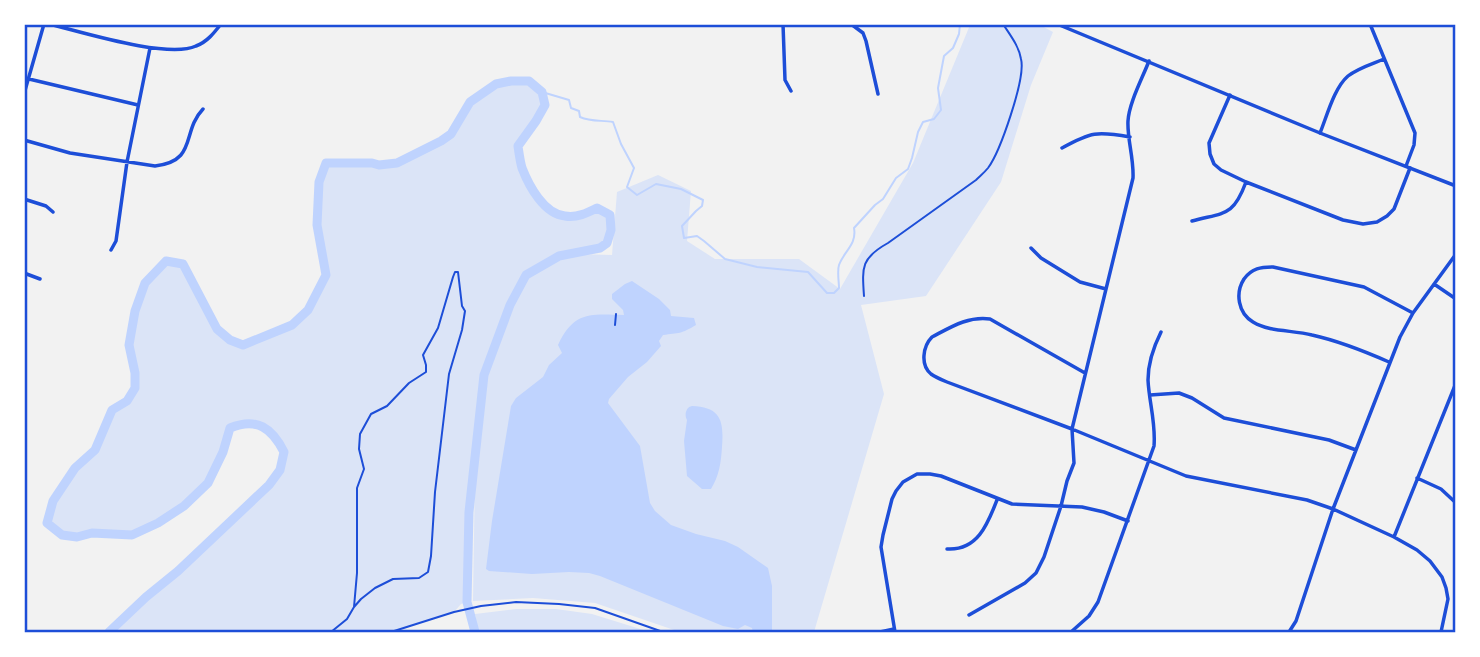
<svg xmlns="http://www.w3.org/2000/svg" width="1480" height="657" viewBox="0 0 1480 657" font-family="Inter,sans-serif">
  <style>
    .green { fill: #dbe4f7 }
    .water { fill: #bfd3fe }
    .lines { fill: none; stroke-linecap: round; stroke-linejoin: round }
    .stream { stroke: #bfd3fe; stroke-width: 2 }
    .river { stroke: #bfd3fe; stroke-width: 9 }
    .path { stroke: #1d4ed8; stroke-width: 2 }
    .minor { stroke: #1d4ed8; stroke-width: 3.5 }
    .tertiary { stroke: #1d4ed8; stroke-width: 3.5 }
    .neatline { fill: none; stroke: #1d4ed8; stroke-width: 2.5 }
  </style>
  <rect width="100%" height="100%" fill="#f2f2f2"/>
  <!-- green -->
  <path class="green" d="M970 25H1040L1053 32 1031 85 1001 182 926 296 861 305 884 394 814 632H680L595 603 533 598 473 601 475 471 469 512 467 602 461 604 454 612 391 632H109L146 597 178 571 269 485 280 470 284 452C272 428 257 418 231 428L223 452 208 483 184 506 158 523 132 535 92 533 77 537 62 535 47 523 53 500 66 482 67 476 85 458 95 450 112 410 127 401 135 388V373L129 345 135 311 145 283 166 261 183 264 217 329 230 340 243 345 292 325 308 310 326 275 317 225 319 182 326 163H372L379 165 397 163 441 141 450 134 470 102 496 84 511 81H529L542 92 545 105 536 121 518 146C519 153 520 161 522 168 529 186 544 214 565 216 577 218 587 213 597 208L610 215C613 269 578 240 551 262L576 254 612 255 617 192 658 175 691 191 687 241 715 259H799L840 289 913 163Z
    M516 609H556L592 614 650 632H478L475 614Z"/>
  <!-- water -->
  <path class="water" d="M632 281 659 299 670 310 671 316 694 318 696 325C681 334 679 333 663 335L659 341 661 346 647 362 628 377 609 399 608 403 640 446 650 503 655 511 671 525 696 534 725 541 738 547 768 568 772 586V632H753L752 628 745 625 738 629 723 626 600 576 589 573 569 572 532 574 489 571 486 569 492 521 511 406 516 398 543 377 549 365 562 353 558 345C574 311 590 314 624 315L623 310 612 299V294L625 284Z
    M692 406C721 407 724 421 722 447 721 463 719 476 711 489H702L687 476 684 441 687 420C684 415 686 407 692 406Z"/>
  <g class="lines">
    <!-- stream -->
    <path class="stream" d="M542 92 569 100 571 108 579 111 580 117C591 122 602 120 613 122L621 144 634 168 627 187 637 195 656 184 681 189 703 200 702 206 696 211 682 226 684 238 697 236 704 241 725 259 757 267 808 272 827 293H834L839 288C839 282 837 271 839 265 844 251 857 245 854 228L875 205 883 199 896 178 908 169 912 158 918 132 923 122 934 119 941 110 938 88 944 56 953 48 959 34 960 24"/>
    <!-- river -->
    <path class="river" d="M109 632 146 597 178 571 269 485 280 470 284 452C272 428 257 417 230 428L223 452 208 483 184 506 158 523 132 535 92 533 77 537 62 535 47 523 53 501 75 468 95 450 112 410 127 401 135 388V373L129 345 135 311 145 283 166 261 183 264 217 329 230 340 243 345 292 325 308 310 326 275 317 225 319 182 326 163H372L379 165 397 163 441 141 451 134 470 102 496 84 511 81H529L542 92 545 105 536 121 518 146C519 153 520 161 522 168 529 186 544 214 565 216 577 218 587 213 597 208L610 215 611 230 607 243 600 248 559 256 526 275 510 305 484 375 469 512 467 602 475 632"/>
    <!-- path -->
    <path class="path" d="M864 296C862 267 861 258 888 243L976 180C980 176 984 173 988 168 1000 152 1026 78 1021 59 1019 46 1010 35 1003 24
      M615 325 616 314
      M331 632 347 619 354 607 361 599 375 588 393 579 419 578 428 572 431 556 435 492 449 374 462 330 465 311 462 306 458 272H455L453 277 438 328 423 355 426 365V372L409 383 387 406 371 414 360 434 359 449 364 469 357 488V573L354 607
      M391 632 454 612 481 606 516 602 559 604 595 608 663 632"/>
    <!-- minor -->
    <path class="minor" d="M49 24C82 32 168 59 196 46 207 42 214 33 221 24
      M783 24 785 80 791 91
      M851 24 863 33 866 41 878 94
      M1370 24 1415 133 1414 145 1406 166
      M29 79 138 105
      M24 94 44 24
      M1230 95 1209 143 1210 154 1214 164 1221 170 1246 182 1343 220 1363 224 1377 222 1387 216 1394 209 1410 168
      M1320 133C1327 116 1334 88 1348 76 1358 68 1372 64 1384 59
      M24 140 70 153 155 166C198 161 181 132 203 109
      M1062 148C1091 132 1097 131 1130 137
      M24 199 46 206 53 212
      M1192 221C1225 212 1233 217 1246 182
      M1031 248 1041 258 1080 282 1106 289
      M111 250 116 241 127 162 150 48
      M24 273 40 279
      M1434 284 1456 299
      M1389 362C1364 351 1339 341 1312 335 1293 330 1269 332 1253 322 1238 313 1235 293 1244 279 1252 268 1261 267 1273 267L1364 287 1413 313
      M1085 373 990 319C968 316 951 327 932 337 923 346 920 365 931 374 935 377 942 380 947 382L1072 429 1186 476 1307 500 1333 509 1394 537 1417 550 1430 561 1442 577 1446 588 1448 599 1441 632
      M1150 395 1179 393 1192 398 1224 418 1329 440 1356 450
      M1417 478 1441 489 1456 503
      M1394 537 1456 383
      M947 549C978 551 988 523 997 500
      M969 615 1025 583 1036 573 1044 557 1061 506 1067 481 1074 463 1072 429 1133 178C1134 158 1127 139 1128 121 1129 103 1142 79 1149 61
      M880 632 894 629
      M895 632 881 547 883 535 892 499 896 491 903 482 917 474H930L941 476 1012 504 1082 507 1104 512 1128 521
      M1071 632 1089 616 1098 602 1154 446C1156 423 1149 402 1148 380 1148 365 1154 346 1161 332
      M1289 632 1296 621 1333 509 1400 337 1413 313 1456 254"/>
    <!-- tertiary -->
    <path class="tertiary" d="M1057 24 1320 133 1456 186"/>
  </g>
  <!-- border -->
  <rect width="1480" height="657" fill="none" stroke="#ffffff" stroke-width="52"/>
  <rect x="26" y="26" width="1428" height="605" class="neatline"/>
</svg>
